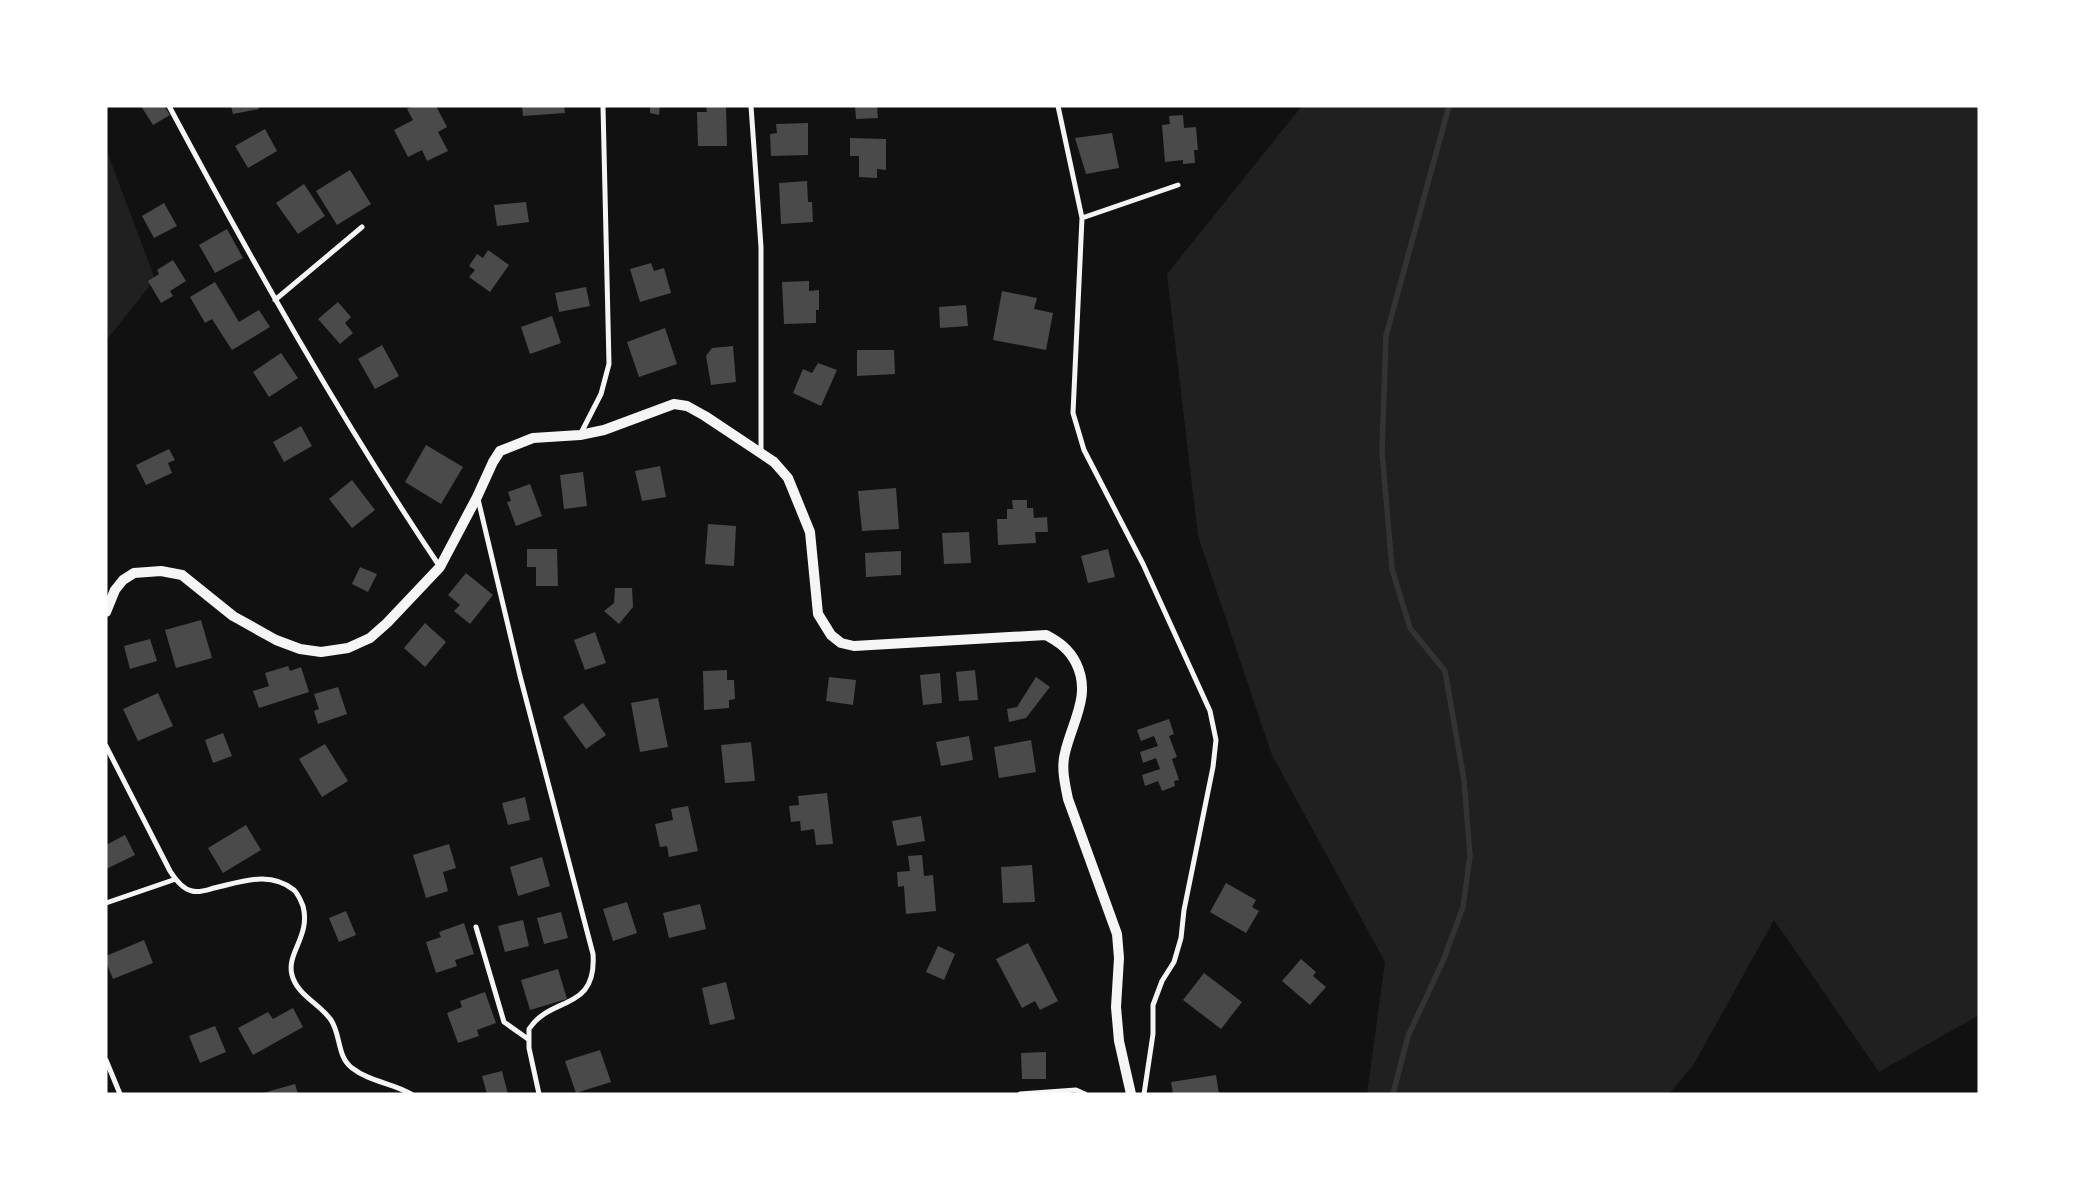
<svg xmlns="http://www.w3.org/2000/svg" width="2085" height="1200" viewBox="0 0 2085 1200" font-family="'Open Sans',sans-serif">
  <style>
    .green { fill: #202020 }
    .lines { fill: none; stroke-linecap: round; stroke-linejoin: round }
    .stream { stroke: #333; stroke-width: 5.5 }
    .building { fill: #4a4a4a }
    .minor { stroke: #f5f5f5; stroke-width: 5 }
    .secondary { stroke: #f5f5f5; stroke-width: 10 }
  </style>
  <rect width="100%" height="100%" fill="#111"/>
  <!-- green -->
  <path class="green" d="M1302 106H1979V1015L1879 1072 1774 920 1694 1064 1669 1094H1367L1385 962 1272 755 1198 536 1167 274Z
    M106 149 155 279 106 341Z"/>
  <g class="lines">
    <!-- stream -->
    <path class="stream" d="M1393 1094 1408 1036 1443 961 1463 907 1470 856 1464 780 1445 671 1410 628 1392 569 1382 451 1386 336 1449 106"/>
  </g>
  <!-- building -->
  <path class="building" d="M141 106H164L170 115 153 125Z
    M231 106H258L259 109 233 114Z
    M412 106H436L447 127 438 132 448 151 427 161 422 150 408 157 394 130 413 120 407 109Z
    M522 106H564L565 113 523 116Z
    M650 106H660L659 115 650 113Z
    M706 106H726L727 146H698L697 112H707Z
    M855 106H877L878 118 856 119Z
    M1183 115 1184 128 1196 127 1198 150H1194L1195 163 1183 164V160L1165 162 1162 125 1170 124 1169 116Z
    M808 123V155L771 156 770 134 777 133 776 124Z
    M265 129 277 151 248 168 235 146Z
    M1112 133 1119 168 1086 174 1075 138Z
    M850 138 886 139V170L877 169V178L859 177V156H850Z
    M350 170 371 204 337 225 316 191Z
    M807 181 808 202H812L813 222 781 224 779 183Z
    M304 184 325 216 298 234 276 203Z
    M526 202 529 222 497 226 494 205Z
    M164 203 177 226 154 238 142 216Z
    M227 229 243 258 215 273 199 245Z
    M488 250 509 265 490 292 469 277 475 270 469 266 477 254 483 258Z
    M173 260 186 281 170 291 173 296 161 303 148 281 159 274 157 270Z
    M651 263 654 271 664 268 671 293 640 302 630 269Z
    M809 281V291L819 290V310H816V323L784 324 782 282Z
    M215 282 239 322 259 310 270 327 232 350 212 319 205 323 190 297Z
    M586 287 590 306 559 312 555 293Z
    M1002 291 1037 298 1034 309 1053 313 1046 350 993 340Z
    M338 302 351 317 345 323 353 333 340 344 318 319Z
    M966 305 968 326 940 328 939 307Z
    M552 316 561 343 530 354 521 327Z
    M665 328 677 364 639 377 627 342Z
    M382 345 399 376 375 389 358 359Z
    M733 346 736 382 711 385 706 356 712 348Z
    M857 350H894L895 374 857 376Z
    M281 353 298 378 269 397 253 372Z
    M818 363 837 370 821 406 793 393 803 369 812 373Z
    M301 426 312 446 284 462 273 442Z
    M426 445 463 467 441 504 405 482Z
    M169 449 175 460 168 463 172 473 146 485 136 465Z
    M660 466 666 497 642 501 635 471Z
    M583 472 587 506 564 509 560 475Z
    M352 480 375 510 352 528 329 499Z
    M530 484 542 516 516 526 507 502 511 501 508 492Z
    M896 488 899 529 862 531 858 491Z
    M1012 500H1027V508H1033L1034 518 1047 517 1048 532H1035L1036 543 998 545 997 519H1007V509H1013Z
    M708 524 736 526 734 566 705 564Z
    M969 532 971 563 944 564 942 533Z
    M527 549H557L558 586H536V567H527Z
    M1108 549 1115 577 1088 583 1081 556Z
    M901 551V575L866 577 865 553Z
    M360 567 377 574 368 592 352 584Z
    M466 573 493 595 470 624 454 611 460 605 448 595Z
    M615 588H632L633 607 619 624 604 611 614 603Z
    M201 620 212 658 176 668 165 630Z
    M425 623 446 642 425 667 404 648Z
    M595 632 606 663 585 670 574 640Z
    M150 639 157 661 130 669 124 646Z
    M288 666 290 671 301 667 309 692 259 708 253 691 269 686 265 673Z
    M727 670V680H734L735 699 729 700V708L704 710 703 671Z
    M975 670 978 700 959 701 956 672Z
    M940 673 942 703 923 705 920 675Z
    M829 677 856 680 853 705 826 701Z
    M1036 677 1050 687 1026 718 1009 722 1007 709 1017 707Z
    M338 687 347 714 318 724 314 711 319 709 314 694Z
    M158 693 173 726 138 741 123 709Z
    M658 698 668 747 640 752 631 703Z
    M583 703 606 735 586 749 563 717Z
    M1169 719 1174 734 1169 736 1177 757 1172 759 1179 780 1174 781 1175 786 1162 791 1158 781 1145 786 1142 775 1160 769 1156 758 1143 763 1140 752 1158 746 1154 736 1141 741 1137 730Z
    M223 733 232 756 213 763 205 740Z
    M969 736 973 760 941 766 936 742Z
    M1031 740 1036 772 999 778 994 747Z
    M751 742 755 781 725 783 721 745Z
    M325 744 348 781 322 797 299 759Z
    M827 793 833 844 816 845 814 829 801 831 800 821 791 822 789 806 799 805 798 796Z
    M525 797 530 820 508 825 502 803Z
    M688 806 698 851 669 857 667 846 660 847 655 824 673 820 671 809Z
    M921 816 925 841 897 846 892 821Z
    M246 825 261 850 223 873 208 848Z
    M125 835 135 855 106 869V845Z
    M449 844 456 868 443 872 448 891 426 898 413 855Z
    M922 855 924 876 933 875 936 911 906 914 904 886 898 887 897 872 910 871 908 856Z
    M542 857 550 886 518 896 510 867Z
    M1032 865 1035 902 1003 903 1001 867Z
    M1226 883 1256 900 1252 907 1259 911 1246 933 1210 912Z
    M627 902 637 933 613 941 603 909Z
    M700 904 706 929 669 938 663 913Z
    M346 911 356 935 339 942 329 918Z
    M561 912 568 938 544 944 537 918Z
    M523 920 529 946 505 952 498 926Z
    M464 923 474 954 455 960 457 966 436 973 426 942 441 937 439 932Z
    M144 940 153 963 113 979 106 962V956Z
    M1028 943 1058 1001 1040 1010 1035 1001 1022 1008 996 959Z
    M938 946 955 954 944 980 926 972Z
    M1301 959 1316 972 1313 976 1326 987 1310 1005 1282 981Z
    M558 969 567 999 530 1010 521 980Z
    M1204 973 1242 1002 1221 1029 1183 1000Z
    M726 982 735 1019 710 1025 702 988Z
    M485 992 496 1023 477 1030 479 1036 458 1043 447 1013 462 1007 460 1001Z
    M293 1008 303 1027 253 1055 238 1028 268 1012 273 1019Z
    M215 1026 226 1052 200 1063 189 1036Z
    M600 1050 611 1082 576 1093 565 1061Z
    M1046 1052V1079H1022L1021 1053Z
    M502 1071 508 1094H487L482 1076Z
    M1216 1075 1219 1094H1173L1171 1082Z
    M295 1084 298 1094H263V1093Z"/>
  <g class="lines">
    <!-- minor -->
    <path class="minor" d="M169 106C253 263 340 418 440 567
      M751 106 761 247V453
      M1058 106 1082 218 1073 413 1084 450 1143 564 1210 711 1216 740 1213 767 1184 910 1181 938 1174 962 1162 981 1153 1005V1034L1144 1094
      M1082 218 1178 185
      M275 300 362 227
      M580 435 601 394 609 364 603 106
      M478 499 520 676 593 954C597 1012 551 995 529 1029V1048L539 1094
      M106 746 170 871C175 879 182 889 192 891 199 893 207 890 214 888 241 882 270 870 294 890 298 894 301 901 303 906 311 936 286 953 292 975 297 995 320 1004 331 1020 341 1035 337 1057 352 1068 370 1082 393 1083 411 1094
      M106 903 176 879
      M476 927 504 1022 528 1039
      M106 1060 120 1094
      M1020 1094 1076 1090 1085 1094"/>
    <!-- secondary -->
    <path class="secondary" d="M106 612 115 590 123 580 134 573 161 571 182 575 233 616 276 640 300 649 321 652 348 648 370 638 387 623 440 567 477 497 493 462 500 451 533 438 580 435 604 430 674 404 687 406 705 416 774 462 788 478 810 532 818 614 831 635 841 643 854 646 1046 635C1059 642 1069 649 1076 663 1092 695 1072 722 1065 753 1061 768 1065 784 1068 799L1117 934 1119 958 1116 1007 1119 1041 1131 1094"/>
  </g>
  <!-- border -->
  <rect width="2085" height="1200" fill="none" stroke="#ffffff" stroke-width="215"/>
</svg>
